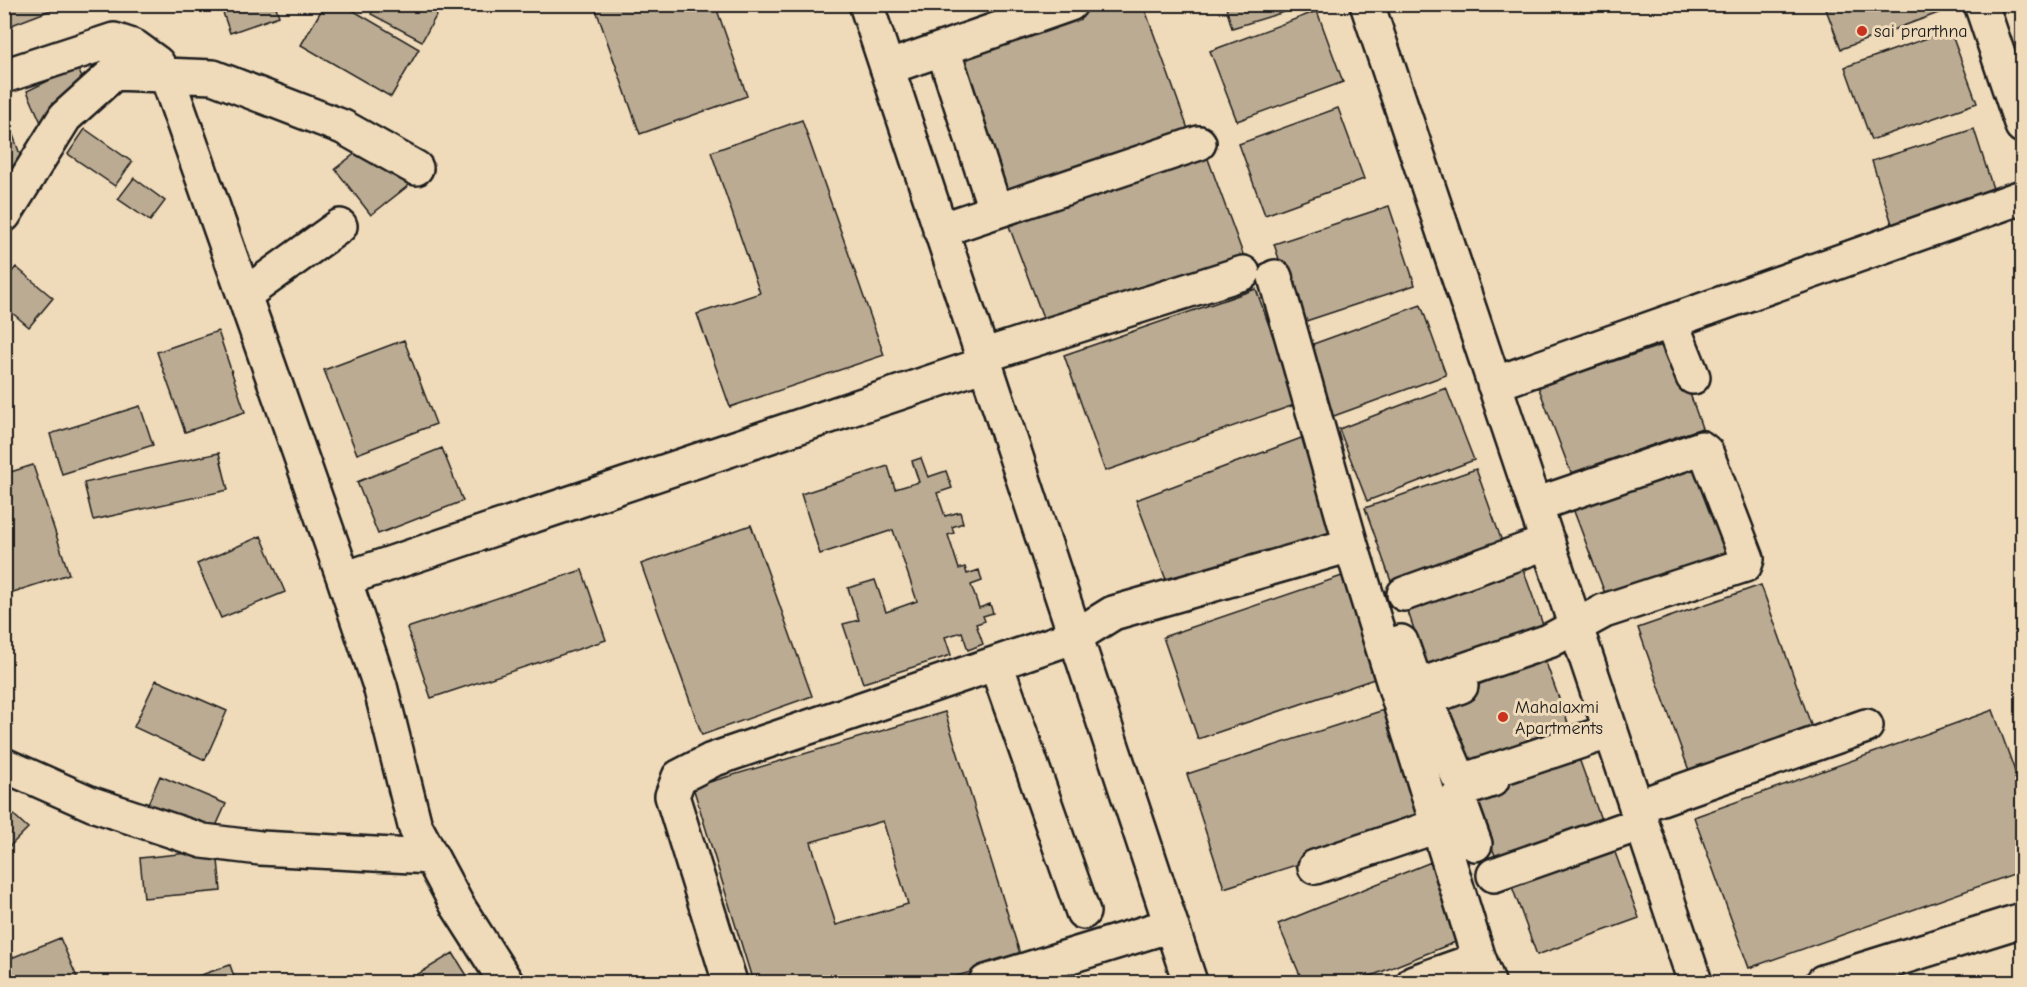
<svg xmlns="http://www.w3.org/2000/svg" width="2027" height="987" viewBox="0 0 2027 987" font-family="'Comic Neue',sans-serif">
  <style>
    .building { fill: #bbab92; stroke: #1c1c1c; stroke-width: 1.5; fill-rule: evenodd }
    .lines { fill: none; stroke-linecap: round; stroke-linejoin: round }
    .minor-casing { stroke: #1c1c1c; stroke-width: 38 }
    .minor { stroke: #efdab9; stroke-width: 33 }
    .poi-dot { fill: #c8321e; stroke: #efdab9; stroke-width: 2 }
    .labels { text-anchor: middle; stroke-width: 6; stroke-linejoin: round; paint-order: stroke }
    .poi-label { font-size: 18px; fill: #1c1c1c; stroke: #efdab9; text-anchor: start }
  </style>
  <rect width="100%" height="100%" fill="#efdab9"/>
  <filter id="ink" filterUnits="userSpaceOnUse"><feTurbulence type="fractalNoise" baseFrequency=".0167" numOctaves="2"/><feDisplacementMap in="SourceGraphic" scale="12" xChannelSelector="R" yChannelSelector="G"/><feConvolveMatrix kernelMatrix="1 2 1 2 8 2 1 2 1" color-interpolation-filters="sRGB"/></filter>
  <g filter="url(#ink)">
    <!-- building -->
    <path class="building" d="M4 4H49L51 10 4 28Z
      M220 4H275L279 16 230 33Z
      M325 4H342L419 49 391 97 301 45Z
      M376 4H436L441 7 422 41 371 14Z
      M594 4H715L747 96 640 134Z
      M964 4H985L967 11Z
      M1106 4H1143L1188 129 1007 189 960 56Z
      M1225 4H1311L1232 28Z
      M1824 4H1938L1941 12 1841 49Z
      M1317 11 1343 82 1237 121 1210 51Z
      M1950 30 1977 103 1871 140 1845 67Z
      M77 67 94 103 43 127 27 91Z
      M1338 108 1364 179 1265 215 1239 144Z
      M802 120 884 355 730 407 697 314 760 293 711 152Z
      M9 124 30 182 4 191V125Z
      M85 129 132 162 115 186 68 154Z
      M1974 129 1996 198 1894 230 1872 161Z
      M374 139 409 185 371 215 335 169Z
      M1204 148 1247 265 1048 331 1006 218Z
      M134 178 165 201 150 221 118 199Z
      M1389 206 1415 285 1300 323 1274 244Z
      M16 267 53 298 29 327 4 306V281Z
      M1256 289 1297 404 1105 471 1064 355Z
      M1421 305 1446 375 1331 417 1305 347Z
      M218 331 245 412 185 432 157 352Z
      M404 340 436 424 357 454 324 370Z
      M1672 342 1702 428 1571 473 1538 386Z
      M1446 388 1474 460 1367 501 1339 429Z
      M140 406 153 445 62 474 50 434Z
      M1304 437 1339 531 1171 593 1136 500Z
      M442 448 463 501 378 534 357 482Z
      M219 453 228 490 93 520 84 483Z
      M1701 453 1740 560 1609 604 1569 498Z
      M921 458 928 477 946 471 952 488 937 493 945 516 960 512 963 523 952 527 954 533 948 535 959 569 965 567 967 574 979 570 982 581 971 585 979 608 990 604 993 613 983 616 985 621 976 624 983 644 968 650 962 632 945 637 951 655 863 683 843 624 859 620 848 588 875 580 886 612 917 601 893 530 820 554 801 494 888 466 895 489 919 482 912 461Z
      M33 465 69 574 4 595V474Z
      M1476 469 1505 550 1394 590 1365 508Z
      M751 525 812 696 702 735 641 564Z
      M261 536 285 592 221 618 197 564Z
      M1519 558 1547 636 1430 676 1403 597Z
      M582 570 606 640 431 698 407 628Z
      M1345 575 1380 677 1198 739 1163 637Z
      M1761 585 1815 736 1692 779 1638 628Z
      M1545 660 1572 734 1461 774 1434 701Z
      M156 680 227 711 205 760 134 727Z
      M1390 708 1427 823 1224 888 1187 774Z
      M1993 710 2022 791V871L1749 968 1694 817Z
      M945 712 1021 957 937 982H753L693 787ZM883 821 908 904 836 925 811 842Z
      M1577 753 1604 828 1499 866 1471 792Z
      M160 776 226 804 212 835 147 806Z
      M4 806 28 828 4 852Z
      M1613 847 1639 918 1537 955 1511 884Z
      M217 850 221 891 144 898 140 858Z
      M1431 862 1463 939 1356 982H1303L1278 924Z
      M60 938 79 982H10L4 969V961Z
      M453 953 471 982H405Z
      M230 965 236 982H181Z"/>
    <g class="lines">
      <defs>
        <path id="minor" d="M866 4 1190 982
          M1367 4 1695 982
          M1981 4 2022 126
          M943 49 992 200
          M887 68 1070 4
          M4 76 114 40 135 47 157 63 170 85 344 579 380 686 415 826 457 905 506 982
          M4 215 65 117 114 73 213 77 343 127 416 168
          M940 230 1199 143
          M1275 277 1351 545 1479 959 1488 982
          M244 295 340 226
          M1671 322 1693 377
          M982 356 1243 273
          M1494 384 2022 197
          M344 579 985 364
          M1404 594 1548 542
          M1401 642 1415 682 1420 685 1549 641 1604 611 1745 565 1747 559 1706 452 1701 448 1535 505
          M996 664 1083 912
          M1461 686 1429 698 1428 705 1458 776 1465 780 1611 731
          M4 765 92 804 203 841 260 848 431 857
          M1636 807 1866 726
          M1475 844 1458 797 1463 790 1492 780
          M1315 867 1437 826
          M1494 875 1642 823
          M730 982 672 796 679 777 712 760 1076 636 1113 613 1351 545
          M986 982 1171 925
          M1414 982 1479 959
          M1823 982 2022 920"/>
      </defs>
      <!-- minor casing -->
      <use href="#minor" class="minor-casing"/>
      <!-- minor -->
      <use href="#minor" class="minor"/>
    </g>
  </g>
  <!-- markers -->
  <g class="poi-dot">
    <circle cx="1862" cy="31" r="6"/>
    <circle cx="1503" cy="717" r="6"/>
  </g>
  <g class="labels">
    <!-- poi labels -->
    <g class="poi-label">
      <text x="1874" y="37">sai prarthna</text>
      <text x="1515" y="713">Mahalaxmi<tspan x="1515" dy="21">Apartments</tspan></text>
    </g>
  </g>
  <!-- margin -->
  <rect width="2027" height="987" fill="none" stroke="#efdab9" stroke-width="24"/>
  <rect x="12" y="12" width="2003" height="963" fill="none" stroke="#1c1c1c" stroke-width="2" filter="url(#ink)"/>
</svg>
